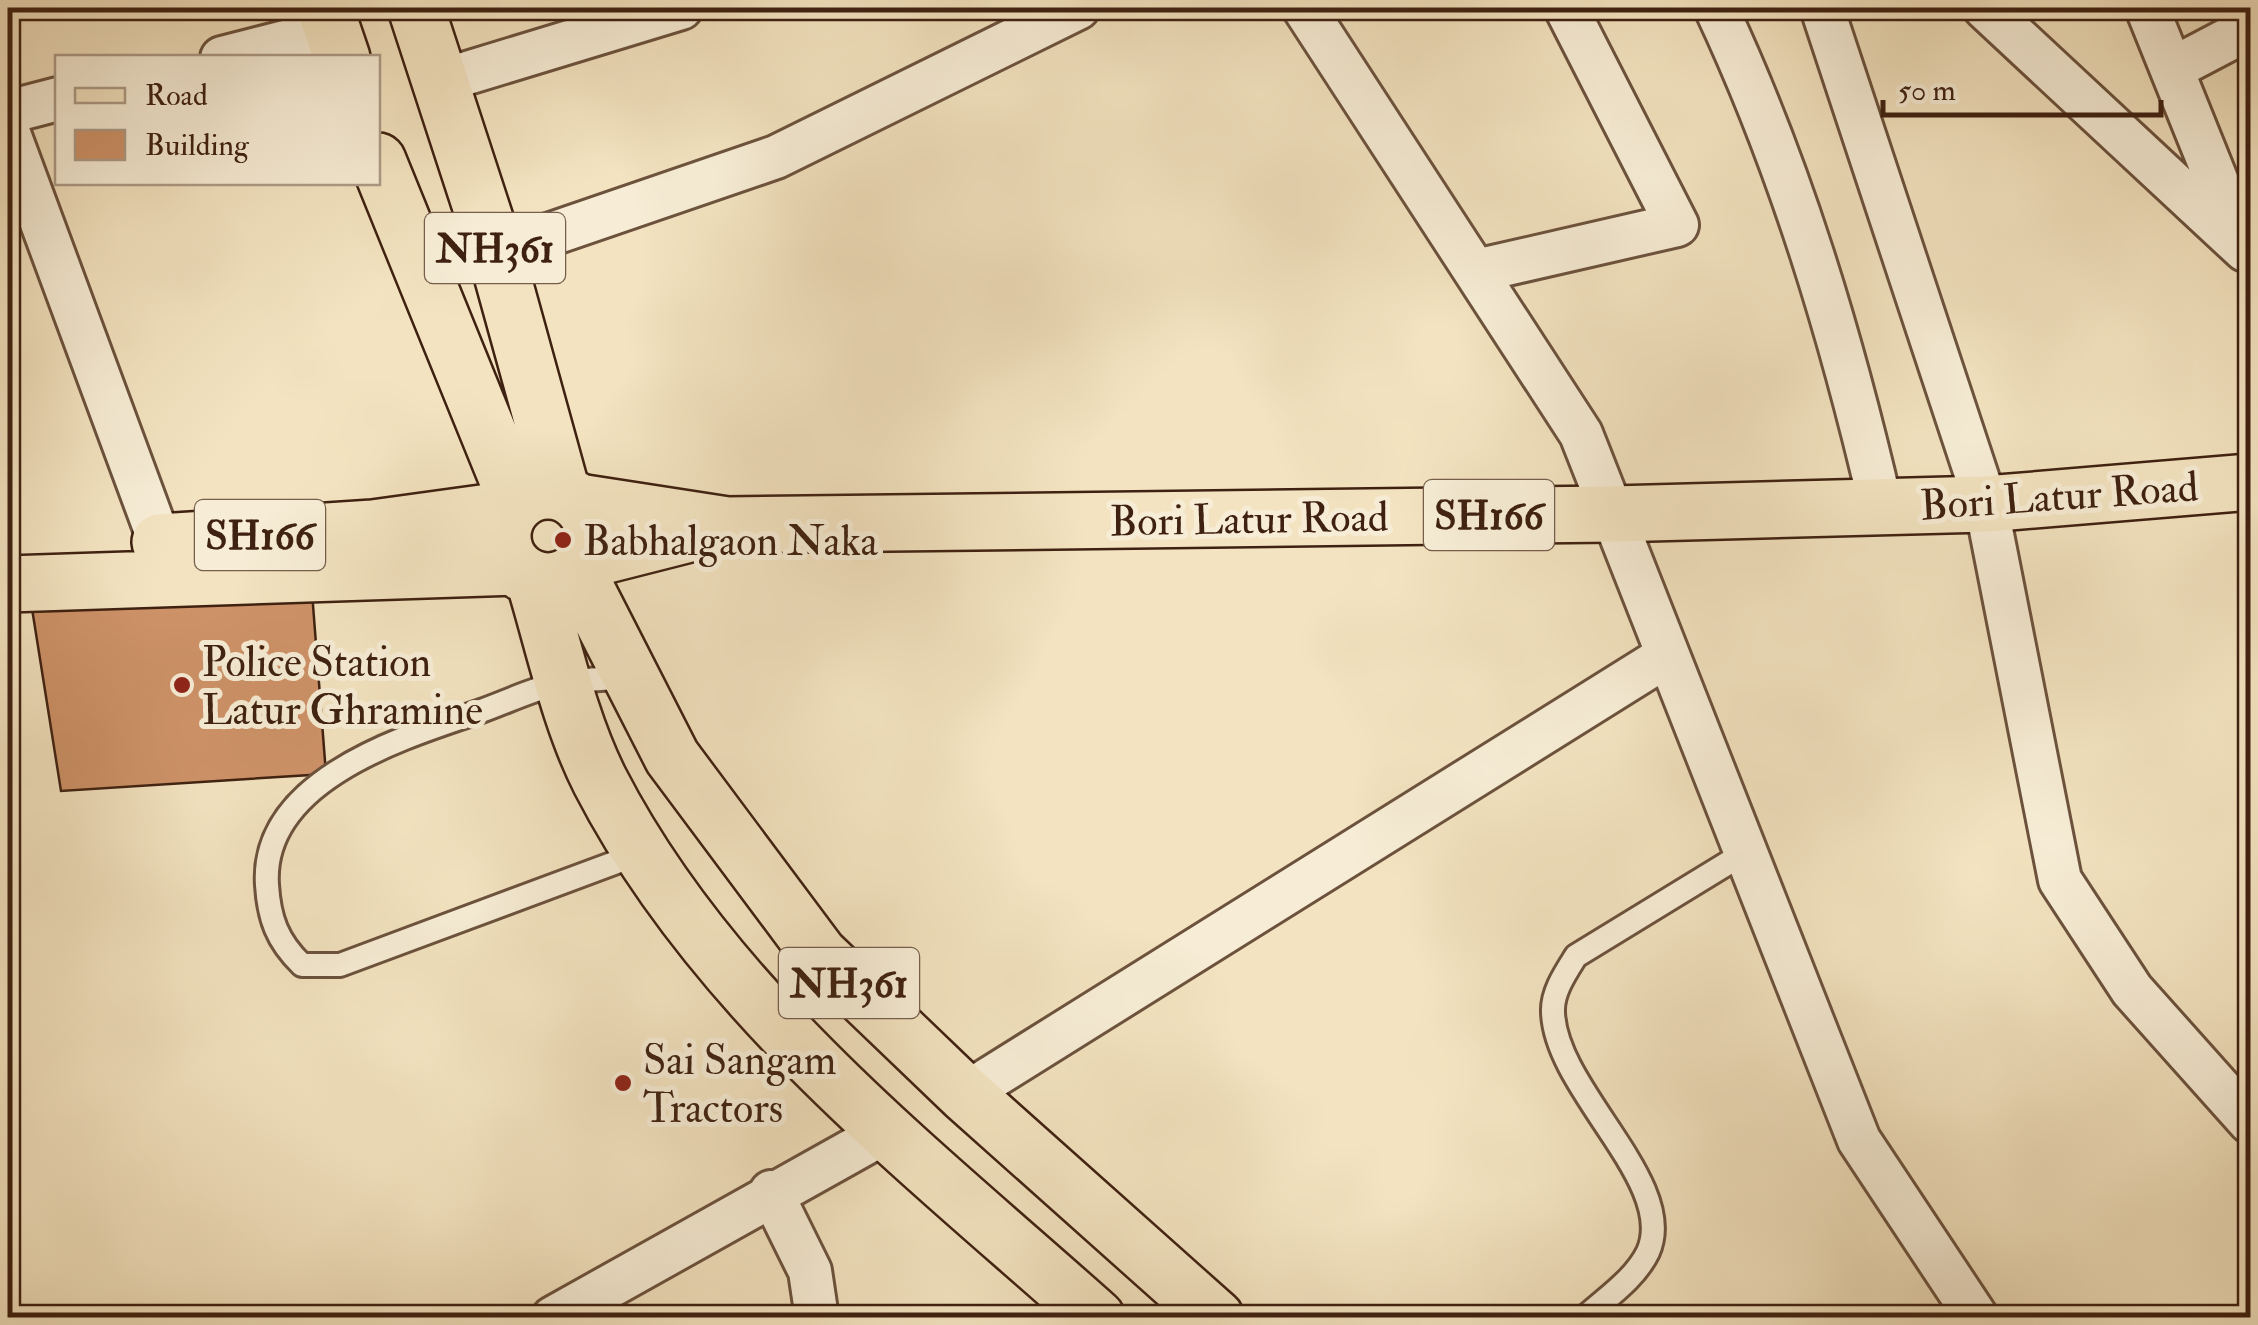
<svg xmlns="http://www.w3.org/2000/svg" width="2258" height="1325" viewBox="0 0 2258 1325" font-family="'IM FELL Double Pica',serif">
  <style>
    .building { fill: #ce9268; stroke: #3f2111; stroke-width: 2.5 }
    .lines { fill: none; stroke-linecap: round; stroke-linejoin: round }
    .lane-casing { stroke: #6c523d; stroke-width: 28 }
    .street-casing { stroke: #6c523d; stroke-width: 48 }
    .primary-casing { stroke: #3f2111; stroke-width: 60 }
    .highway-casing { stroke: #3f2111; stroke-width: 60 }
    .lane { stroke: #f7edd6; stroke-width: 22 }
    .street { stroke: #f7edd6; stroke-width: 42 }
    .primary { stroke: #f3e3c0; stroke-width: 55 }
    .highway { stroke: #f3e3c0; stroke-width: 55 }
    .poi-dot { fill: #8f2418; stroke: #f7edd6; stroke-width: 4 }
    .labels { text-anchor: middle; stroke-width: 10; stroke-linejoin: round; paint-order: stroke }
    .shield { fill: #f7edd6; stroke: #765e4c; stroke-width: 2.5 }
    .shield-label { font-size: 40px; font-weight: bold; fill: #3f2111 }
    .street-label { font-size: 42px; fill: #3f2111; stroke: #f7edd6 }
    .poi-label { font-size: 42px; fill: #3f2111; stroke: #f7edd6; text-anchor: start }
  </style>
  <rect width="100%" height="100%" fill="#f3e3c0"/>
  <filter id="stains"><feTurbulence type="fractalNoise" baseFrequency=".002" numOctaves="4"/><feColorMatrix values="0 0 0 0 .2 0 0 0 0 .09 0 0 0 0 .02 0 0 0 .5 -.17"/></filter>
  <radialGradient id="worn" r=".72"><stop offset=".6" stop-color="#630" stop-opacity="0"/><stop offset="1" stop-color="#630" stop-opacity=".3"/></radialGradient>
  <!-- building -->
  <path class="building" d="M312 592 326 774 61 791 30 596Z"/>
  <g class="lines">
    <defs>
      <path id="lane" d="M629 677C609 679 588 679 568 682 539 686 509 701 481 711 404 737 260 780 267 885 269 918 277 941 302 965H340L641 853
        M1584 1318C1606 1298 1635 1279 1648 1252 1679 1183 1555 1090 1553 1012 1552 992 1566 972 1576 956L1746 852"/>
      <path id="street" d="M1304 8 1581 434 1859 1140 1977 1318
        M1716 8C1791 168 1841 335 1881 507
        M1822 8 1986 504 2060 880 2132 990 2250 1122
        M1985 8 2245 250 2250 247
        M2147 8 2240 239
        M222 58 332 30
        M2172 69 2250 28
        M441 81 681 8
        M8 112 58 99
        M8 131 160 542
        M496 253 776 157 1078 8
        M1476 271 1677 225 1566 8
        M965 1094 1668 655
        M771 1192 810 1271 817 1318
        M553 1318 889 1130"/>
      <path id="primary" d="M578 502 727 525 1613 514 1986 504 2250 482
        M160 542 373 528 511 509
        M587 560 705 530
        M8 584 514 567"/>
      <path id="highway" d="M325 8 342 58
        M416 8 496 253 562 492
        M378 161 517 503
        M503 536a45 45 0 1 1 90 0a45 45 0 1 1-90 0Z
        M577 571 672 757 819 954 965 1094 1216 1318
        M534 580C554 646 569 720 600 781 712 999 918 1158 1097 1318"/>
    </defs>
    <!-- lane casing -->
    <use href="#lane" class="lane-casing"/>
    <!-- street casing -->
    <use href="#street" class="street-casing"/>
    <!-- primary casing -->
    <use href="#primary" class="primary-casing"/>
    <!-- highway casing -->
    <use href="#highway" class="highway-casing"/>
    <!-- lane -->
    <use href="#lane" class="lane"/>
    <!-- street -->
    <use href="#street" class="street"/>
    <!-- primary -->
    <use href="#primary" class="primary"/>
    <!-- highway -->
    <use href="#highway" class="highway"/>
  </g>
  <!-- markers -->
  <g class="poi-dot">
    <circle cx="563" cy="540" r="10"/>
    <circle cx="182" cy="685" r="10"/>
    <circle cx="623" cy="1083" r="10"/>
  </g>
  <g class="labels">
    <!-- shield labels -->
    <g class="shield">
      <rect x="425" y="213" width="140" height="70" rx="8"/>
      <rect x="1424" y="480" width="130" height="70" rx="8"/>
      <rect x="195" y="500" width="130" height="70" rx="8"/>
      <rect x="779" y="948" width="140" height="70" rx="8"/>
    </g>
    <g class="shield-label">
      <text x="495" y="262">NH361</text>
      <text x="1489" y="529">SH166</text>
      <text x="260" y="549">SH166</text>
      <text x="849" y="997">NH361</text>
    </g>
    <!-- street labels -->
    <g class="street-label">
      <text transform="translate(2059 495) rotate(-4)" y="15">Bori Latur Road</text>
      <text transform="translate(1249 518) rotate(-1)" y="15">Bori Latur Road</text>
    </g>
    <!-- poi labels -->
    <g class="poi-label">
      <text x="583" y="555">Babhalgaon Naka</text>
      <text x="202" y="676">Police Station<tspan x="202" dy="48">Latur Ghramine</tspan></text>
      <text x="643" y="1074">Sai Sangam<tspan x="643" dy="48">Tractors</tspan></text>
    </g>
  </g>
  <!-- margin -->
  <rect width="2258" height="1325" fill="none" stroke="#f3e3c0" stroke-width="40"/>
  <rect x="10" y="10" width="2238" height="1305" fill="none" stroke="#3f2111" stroke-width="5"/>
  <rect x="20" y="20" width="2218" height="1285" fill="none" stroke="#3f2111" stroke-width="2.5"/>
  <!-- legend -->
  <rect x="55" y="55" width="325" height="130" fill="#f7edd6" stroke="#ad9b87" stroke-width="2.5"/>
  <rect x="75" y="88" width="50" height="15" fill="#f3e3c0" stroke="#ad9b87" stroke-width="2.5"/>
  <text x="145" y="105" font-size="30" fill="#3f2111">Road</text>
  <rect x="75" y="130" width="50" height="30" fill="#ce9268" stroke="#ad9b87" stroke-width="2.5"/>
  <text x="145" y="155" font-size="30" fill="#3f2111">Building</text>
  <!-- scale -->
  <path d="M1883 100v15h278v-15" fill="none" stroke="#3f2111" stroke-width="5"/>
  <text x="1898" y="100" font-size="30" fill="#3f2111" stroke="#f7edd6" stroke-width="8" paint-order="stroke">50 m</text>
  <rect width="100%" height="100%" filter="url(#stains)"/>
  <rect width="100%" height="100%" fill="url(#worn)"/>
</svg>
